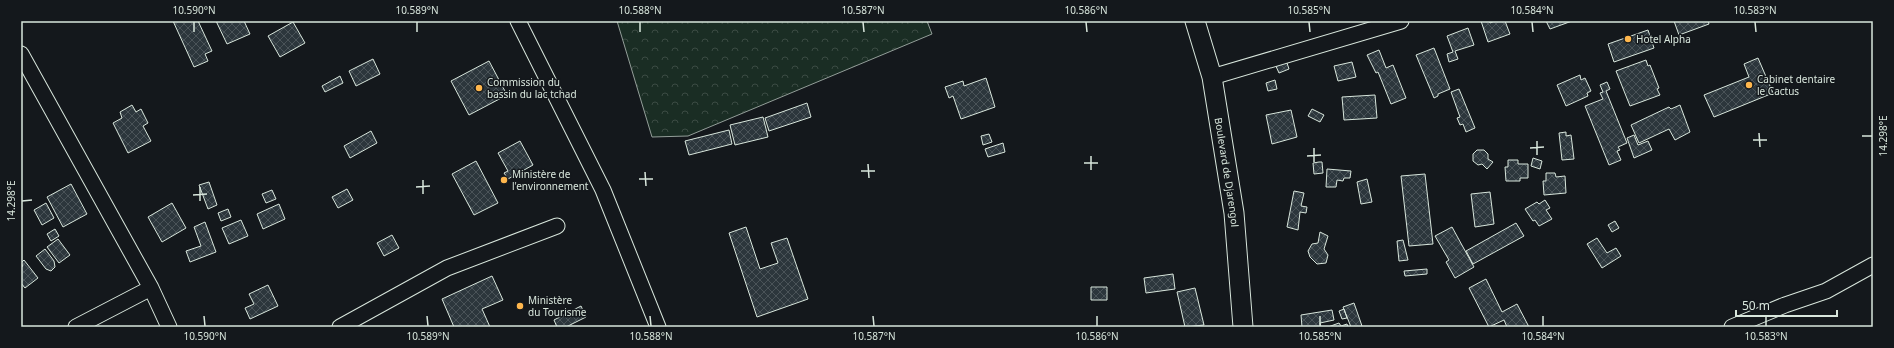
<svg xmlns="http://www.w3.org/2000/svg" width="1894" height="348" viewBox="0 0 1894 348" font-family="'Noto Sans',sans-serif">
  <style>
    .forest { fill: url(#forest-crowns); stroke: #939e99 }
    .building { fill: url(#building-cross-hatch); stroke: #d8e6dc }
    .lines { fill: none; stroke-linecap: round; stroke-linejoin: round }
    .minor-casing { stroke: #d8e6dc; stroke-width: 17 }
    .major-casing { stroke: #d8e6dc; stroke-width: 21 }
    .minor { stroke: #14181c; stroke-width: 15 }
    .major { stroke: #14181c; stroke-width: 19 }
    .ticks { fill: none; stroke: #d8e6dc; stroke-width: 1.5 }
    .poi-dot { fill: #ffb74d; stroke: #14181c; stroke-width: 1.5 }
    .labels { text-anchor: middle; stroke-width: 3; stroke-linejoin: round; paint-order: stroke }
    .poi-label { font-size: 10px; fill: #d8e6dc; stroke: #14181c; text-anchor: start }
    .street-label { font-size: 10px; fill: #d8e6dc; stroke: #14181c }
    .neatline { fill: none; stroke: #d8e6dc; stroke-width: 1.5 }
    .ticks-label { font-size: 10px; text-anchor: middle; fill: #d8e6dc }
  </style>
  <defs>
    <pattern id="forest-crowns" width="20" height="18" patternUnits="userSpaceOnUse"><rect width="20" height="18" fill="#1a2d24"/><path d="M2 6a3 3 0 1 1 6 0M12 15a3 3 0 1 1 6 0" fill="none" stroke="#3b4b43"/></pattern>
    <pattern id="building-cross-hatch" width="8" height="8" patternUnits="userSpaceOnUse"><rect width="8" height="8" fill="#2c363c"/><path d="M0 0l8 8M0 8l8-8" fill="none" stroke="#4a5358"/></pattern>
  </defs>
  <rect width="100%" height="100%" fill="#14181c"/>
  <!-- forest -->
  <path class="forest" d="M617 21H927L932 34 688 136 652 137Z"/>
  <!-- building -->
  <path class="building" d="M173 21H198L212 51 205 54 208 61 194 67Z
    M216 21H244L250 34 227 44Z
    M1481 21H1489L1490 23 1495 21H1505L1510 34 1488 42Z
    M1546 21H1572L1550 29Z
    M1674 21H1708L1709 24 1679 35Z
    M293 22 305 43 280 57 268 36Z
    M1468 28 1474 45 1455 51 1458 59 1449 62 1447 54 1453 52 1447 36Z
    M1648 30 1654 48 1614 62 1608 44Z
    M1434 48 1450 89 1438 94V96L1434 98 1416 55Z
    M1379 50 1386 68 1393 65 1406 98 1391 104 1378 72 1376 73 1367 55Z
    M1758 58 1773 93 1714 117 1704 95 1749 77 1744 64Z
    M373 59 380 74 356 86 349 71Z
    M1286 60 1289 69 1279 73 1275 64Z
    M1646 60 1648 66 1650 65 1659 88 1657 89 1660 95 1630 106 1616 71Z
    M489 61 507 95 469 115 451 81Z
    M1352 62 1356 77 1338 81 1334 66Z
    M1580 75 1581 80 1585 78 1591 91 1587 93 1588 96 1566 106 1557 85Z
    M340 76 343 83 325 92 322 86Z
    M986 78 995 107 961 119 953 96 949 98 945 87 963 81 964 86Z
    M1275 80 1277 89 1268 91 1266 83Z
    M1607 82 1610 89 1606 91 1627 143 1618 147 1620 150 1617 151 1621 160 1609 165 1585 106 1603 99 1600 93 1603 92 1600 85Z
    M1459 89 1475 128 1466 132 1463 124 1460 125 1457 118 1460 117 1451 92Z
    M1375 95 1377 118 1344 120 1342 97Z
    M807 103 811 117 769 131 765 118Z
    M132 105 136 112 141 109 148 123 143 126 151 141 128 153 113 123 122 118 120 112Z
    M1680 105 1690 132 1675 140 1669 129 1639 143 1631 125 1669 107 1671 109Z
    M1312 109 1324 115 1320 122 1308 116Z
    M1291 110 1297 137 1272 144 1266 115Z
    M763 117 768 137 735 145 730 125Z
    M729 130 732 144 689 155 685 141Z
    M371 131 377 143 350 158 344 146Z
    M1566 132V136L1571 135 1574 159 1562 160 1559 133Z
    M989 134 992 142 983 145 981 136Z
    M1634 135 1638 145 1648 141 1652 150 1634 158 1627 138Z
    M520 141 533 165 508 179 504 173 508 171 498 153Z
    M1003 143 1005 152 988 157 985 149Z
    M1477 150H1484L1488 154V159L1493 162 1487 169 1482 164 1478 165 1473 161V154Z
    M1533 158 1542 161 1540 169 1531 166Z
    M1508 160H1518V164H1528V178H1520V181H1506L1505 167H1508Z
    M476 161 498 203 474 215 452 174Z
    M1319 162H1322L1323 173 1314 174 1313 163Z
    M1327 169 1351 171 1350 178H1344L1343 181 1337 180 1336 187H1326Z
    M1546 173H1555L1556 177 1565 176 1566 193 1544 195 1543 181H1546Z
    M1425 174 1433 244 1409 246 1401 176Z
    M1367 179 1372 202 1361 204 1357 182Z
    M209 182 217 205 208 209 199 185Z
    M71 184 87 214 63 227 47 197Z
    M347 189 353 200 338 208 332 197Z
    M272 190 276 199 266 203 262 194Z
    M1294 191 1304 193 1301 206 1307 207 1306 213 1300 212 1298 230 1287 227Z
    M1490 192 1494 224 1475 227 1471 194Z
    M1545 200 1550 208 1546 210 1552 219 1539 226 1535 220 1533 221 1525 209 1537 202 1539 204Z
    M46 203 54 218 42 225 34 210Z
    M172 203 186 228 162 242 148 217Z
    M279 204 285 219 263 229 257 214Z
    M228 209 231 217 221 221 218 213Z
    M241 220 248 236 229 244 222 228Z
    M1615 221 1619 228 1612 232 1608 225Z
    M205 222 216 252 190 262 186 251 201 246 194 227Z
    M1516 223 1524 236 1473 264 1466 251Z
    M746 227 760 269 778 263 771 243 787 238 808 299 757 317 729 233Z
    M1452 227 1474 267 1455 278 1446 262 1449 260 1435 236Z
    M55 229 59 236 51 241 47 234Z
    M1320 232 1328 236 1324 249 1328 255 1326 263 1317 264 1310 257 1308 251 1312 244 1318 243Z
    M392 235 399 248 384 256 377 243Z
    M1597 238 1607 253 1616 248 1621 256 1602 268 1587 244Z
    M58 239 70 255 59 263 47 247Z
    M1403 240 1408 260 1399 261 1397 241Z
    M45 249 54 261 55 267 51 271 46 269 36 256Z
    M24 260 38 278 25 288 21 283V267L23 266 21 263Z
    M1427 269V274L1405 276 1404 271Z
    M1173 274 1175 289 1146 293 1144 278Z
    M492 276 503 300 482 309 490 327H454L442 299Z
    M1486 279 1502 312 1517 304 1529 327H1507L1504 320 1489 327 1469 288Z
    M268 285 278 306 250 319 245 308 254 304 249 294Z
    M1091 287H1107V300H1091Z
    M1195 288 1204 325 1185 327 1177 292Z
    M1354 303 1362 326 1360 327H1351L1343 307Z
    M581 306 586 317 566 327H557L554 320Z
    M1344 309 1347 318 1342 319 1339 311Z
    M1332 310 1334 320 1320 323 1321 327H1302L1301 315Z
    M1339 323 1341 326 1347 324 1348 327H1328Z"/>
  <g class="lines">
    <defs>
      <path id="minor" d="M518 21 603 190 658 327
        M21 54 151 288 169 327
        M1212 77 1401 21
        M76 327 151 288
        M340 327 447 268 557 226
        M1732 327 1785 305 1826 291 1873 265"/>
      <g id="major">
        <path id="s1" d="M1195 21 1212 77 1234 213 1243 327"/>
      </g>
    </defs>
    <!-- minor casing -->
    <use href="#minor" class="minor-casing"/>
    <!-- major casing -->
    <use href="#major" class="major-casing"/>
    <!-- minor -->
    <use href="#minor" class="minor"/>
    <!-- major -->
    <use href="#major" class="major"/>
  </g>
  <!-- ticks -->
  <path class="ticks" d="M194 22V32M417 22V32M640 22V32M863 22 864 32M1086 22 1087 32M1309 22 1310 32M1532 22 1533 32M1755 22 1756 32M1759 133 1760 147M1862 136H1872M1753 140H1767M1537 141V155M1314 148V162M1530 148 1544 147M1091 156V170M1307 156 1321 155M1084 163H1098M868 164 869 178M861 171H875M645 172 646 186M639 179H653M423 180V194M200 187V201M416 187 430 186M193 195 207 194M22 201 32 200M204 316 205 326M427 316 428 326M650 316 651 326M873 316 874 326M1097 316V326M1320 316V326M1543 316V326M1766 316V326"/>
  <!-- markers -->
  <g class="poi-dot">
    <circle cx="1628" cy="39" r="4"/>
    <circle cx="1749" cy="85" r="4"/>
    <circle cx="479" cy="88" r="4"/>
    <circle cx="504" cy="180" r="4"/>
    <circle cx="520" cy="306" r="4"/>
  </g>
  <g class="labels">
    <!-- poi labels -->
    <g class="poi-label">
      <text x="1636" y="43">Hotel Alpha</text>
      <text x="1757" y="83">Cabinet dentaire<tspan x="1757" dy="12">le Cactus</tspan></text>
      <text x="487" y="86">Commission du<tspan x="487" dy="12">bassin du lac tchad</tspan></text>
      <text x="512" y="178">Ministère de<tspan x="512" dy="12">l'environnement</tspan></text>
      <text x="528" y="304">Ministère<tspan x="528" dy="12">du Tourisme</tspan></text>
    </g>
    <!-- street labels -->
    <g class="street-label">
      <text dy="4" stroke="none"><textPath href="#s1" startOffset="155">Boulevard de Djarengol</textPath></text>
    </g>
  </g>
  <!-- border -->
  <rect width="1894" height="348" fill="none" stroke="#14181c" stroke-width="44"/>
  <!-- scale -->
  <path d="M1736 310v6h101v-6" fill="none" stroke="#d8e6dc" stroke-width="2"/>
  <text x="1742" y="310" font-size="12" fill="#d8e6dc" stroke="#14181c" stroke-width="3" paint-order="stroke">50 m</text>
  <rect x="22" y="22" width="1850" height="304" class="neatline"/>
  <g class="ticks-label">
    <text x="194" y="14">10.590°N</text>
    <text x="417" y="14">10.589°N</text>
    <text x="640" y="14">10.588°N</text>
    <text x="863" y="14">10.587°N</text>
    <text x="1086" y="14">10.586°N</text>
    <text x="1309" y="14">10.585°N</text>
    <text x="1532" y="14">10.584°N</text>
    <text x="1755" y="14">10.583°N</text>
    <text transform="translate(1883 136) rotate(-90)" y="4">14.298°E</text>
    <text transform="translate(11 201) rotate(-90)" y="4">14.298°E</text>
    <text x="205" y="340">10.590°N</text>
    <text x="428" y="340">10.589°N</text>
    <text x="651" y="340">10.588°N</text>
    <text x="874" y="340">10.587°N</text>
    <text x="1097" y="340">10.586°N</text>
    <text x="1320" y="340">10.585°N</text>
    <text x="1543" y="340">10.584°N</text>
    <text x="1766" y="340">10.583°N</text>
  </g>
</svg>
